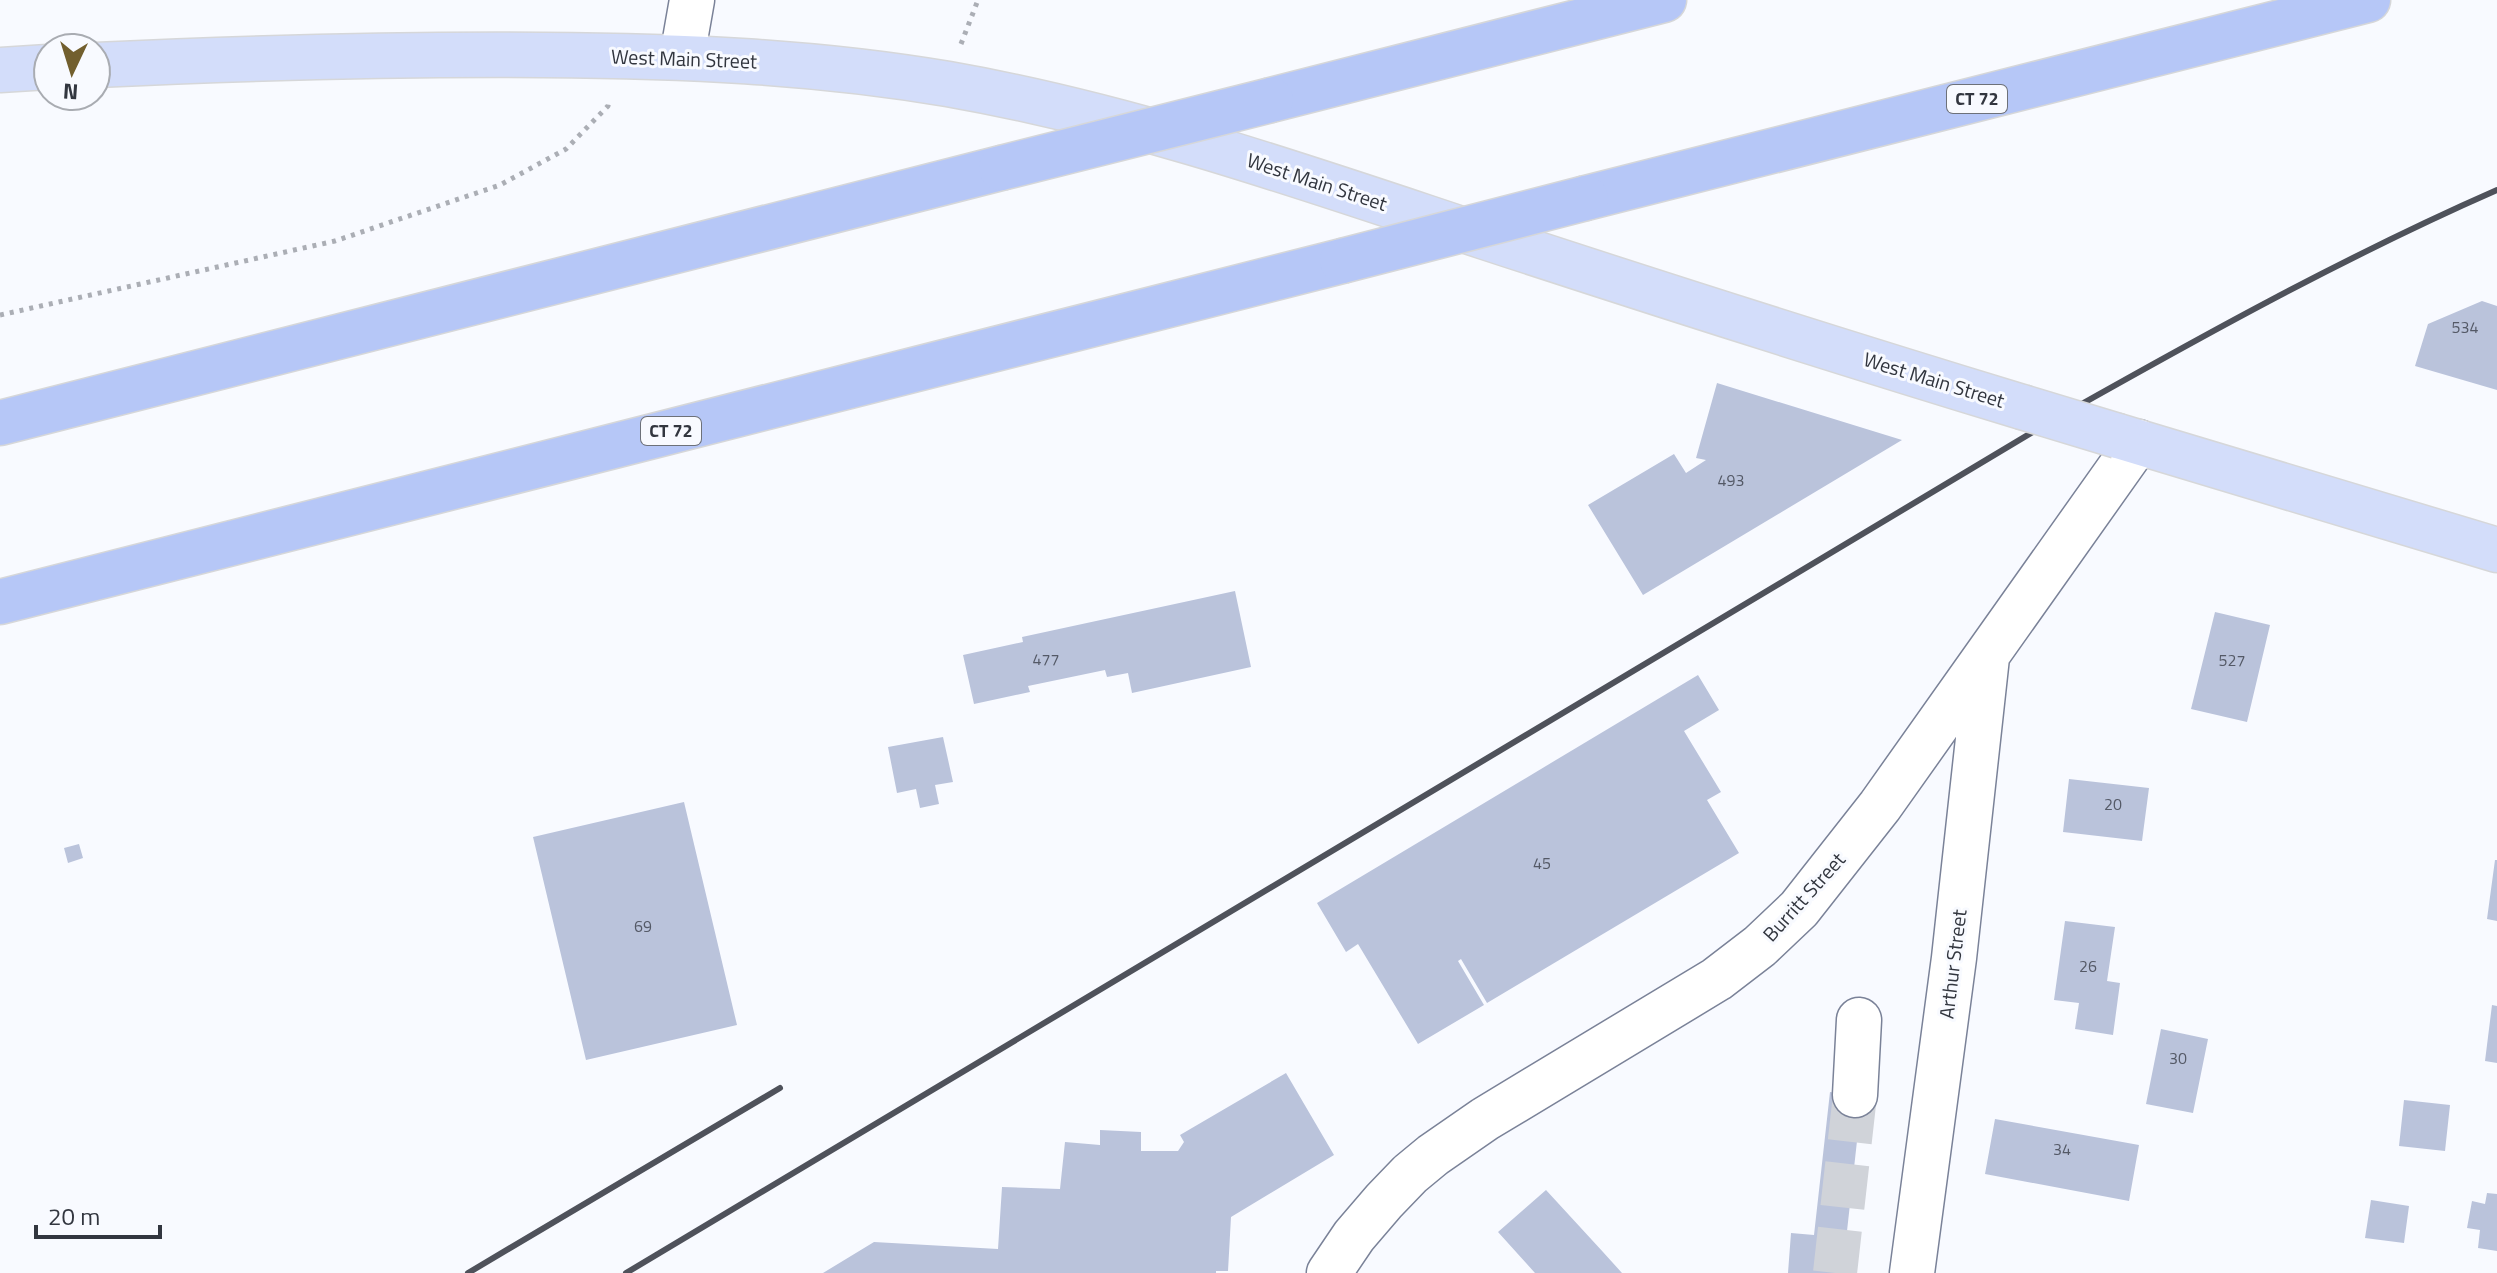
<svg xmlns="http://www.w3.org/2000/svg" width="2497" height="1273" viewBox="0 0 2497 1273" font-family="'Titillium Web',sans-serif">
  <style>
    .building { fill: #bac3db }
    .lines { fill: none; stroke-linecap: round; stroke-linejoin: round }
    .minor-tunnel { stroke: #d0d3d9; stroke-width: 44; stroke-dasharray: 44 22; stroke-linecap: butt }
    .minor-casing { stroke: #7a8298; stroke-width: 47 }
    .major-casing { stroke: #d6d7d9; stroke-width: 47 }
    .highway-casing { stroke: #d6d7d9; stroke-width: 47 }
    .path { stroke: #abaeb5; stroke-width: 5; stroke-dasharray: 4 6; stroke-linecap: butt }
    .minor { stroke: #fff; stroke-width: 44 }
    .major { stroke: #d3ddfa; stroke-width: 44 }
    .highway { stroke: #b6c7f7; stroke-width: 44 }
    .rail { stroke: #4f525b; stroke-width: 6 }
    .major-bridge-casing { stroke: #d6d7d9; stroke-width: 47; stroke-linecap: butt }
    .highway-bridge-casing { stroke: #d6d7d9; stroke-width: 47; stroke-linecap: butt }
    .major-bridge { stroke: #d3ddfa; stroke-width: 44 }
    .highway-bridge { stroke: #b6c7f7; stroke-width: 44 }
    .labels { text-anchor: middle; stroke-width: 6; stroke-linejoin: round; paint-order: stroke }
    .number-label { font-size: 16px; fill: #545966 }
    .shield { fill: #f8faff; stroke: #6d7179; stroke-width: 2 }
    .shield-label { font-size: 18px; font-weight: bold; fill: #32363f }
    .street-label { font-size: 20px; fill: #32363f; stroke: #f8faff }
  </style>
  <rect width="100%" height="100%" fill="#f8faff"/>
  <!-- building -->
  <path class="building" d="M2482 301 2497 306V390L2415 366 2428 324Z
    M1717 383 1902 440 1643 595 1588 505 1674 454 1686 473 1706 460 1696 458Z
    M1235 591 1251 667 1132 693 1128 673 1107 677 1105 670 1028 686 1030 692 974 704 963 655 1023 642 1022 637Z
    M2215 612 2270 625 2247 722 2191 709Z
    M1698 675 1719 710 1684 731 1721 792 1707 800 1739 853 1487 1003 1461 959 1458 961 1484 1005 1418 1044 1358 944 1346 952 1317 903Z
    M943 737 953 782 935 785 939 804 920 808 916 789 897 793 888 747Z
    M2069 779 2149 788 2142 841 2063 832Z
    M684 802 737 1025 586 1060 533 837Z
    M79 844 83 858 68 863 64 848Z
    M2495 860H2497V921L2487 919Z
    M2065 921 2115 927 2107 981 2120 983 2113 1035 2075 1029 2079 1003 2054 1000Z
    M2492 1005 2497 1006V1063L2485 1061Z
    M2161 1029 2208 1039 2193 1113 2146 1104Z
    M1286 1073 1334 1155 1231 1217 1228 1271H1216V1273H823L874 1242 998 1249 1002 1187 1060 1189 1065 1142 1100 1145V1130L1141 1132V1151H1178L1184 1142 1180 1135Z
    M1830 1092 1862 1096 1846 1240 1842 1239 1841 1273H1788L1791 1233 1814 1235Z
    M2404 1100 2450 1105 2445 1151 2399 1146Z
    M1995 1119 2139 1145 2129 1201 1985 1174Z
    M1546 1190 1603 1252 1622 1273H1535L1498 1232Z
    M2487 1193 2497 1194V1251L2478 1248 2480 1230 2467 1228 2472 1201 2485 1204Z
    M2371 1200 2409 1206 2404 1243 2365 1238Z"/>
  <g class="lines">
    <!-- minor-tunnel -->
    <path class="minor-tunnel" d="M1835 1273 1855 1095"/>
    <defs>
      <path id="minor" d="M682 57 692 0
        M1855 1095 1859 1020
        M1329 1273 1354 1236 1384 1201 1410 1174 1433 1155 1485 1119 1717 979 1760 946 1799 909 1880 806 2138 442
        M1912 1273 1954 958 1987 657"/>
      <path id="major" d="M96 65C245 58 393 54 543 55 680 56 812 61 948 84 1131 116 1307 178 1482 236 1662 295 1841 352 2022 407
        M0 70 48 67
        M2118 436 2497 550"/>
      <path id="highway" d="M1271 100 1664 0
        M1586 198 2368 0
        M0 423 1001 168
        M0 602 1342 261"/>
    </defs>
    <!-- minor casing -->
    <use href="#minor" class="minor-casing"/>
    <!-- major casing -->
    <use href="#major" class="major-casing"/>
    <!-- highway casing -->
    <use href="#highway" class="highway-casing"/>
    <!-- path -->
    <path class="path" d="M961 44 978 0
      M0 315 335 241 500 185 566 149 608 106 609 99"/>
    <!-- minor -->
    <use href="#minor" class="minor"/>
    <!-- major -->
    <use href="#major" class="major"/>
    <!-- highway -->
    <use href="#highway" class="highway"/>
    <!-- rail -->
    <path class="rail" d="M468 1273 780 1088
      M626 1273 2048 423C2195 340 2342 258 2497 190"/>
    <defs>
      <path id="major-bridge" d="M2022 407 2118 436"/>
      <path id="highway-bridge" d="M1001 168 1271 100
        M1342 261 1586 198"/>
    </defs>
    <!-- major-bridge casing -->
    <use href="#major-bridge" class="major-bridge-casing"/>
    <!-- highway-bridge casing -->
    <use href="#highway-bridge" class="highway-bridge-casing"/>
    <!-- major-bridge -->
    <use href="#major-bridge" class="major-bridge"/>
    <!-- highway-bridge -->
    <use href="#highway-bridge" class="highway-bridge"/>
  </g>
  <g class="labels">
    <!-- number labels -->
    <g class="number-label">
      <text x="2465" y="333">534</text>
      <text x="1731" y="486">493</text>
      <text x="1046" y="665">477</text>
      <text x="2232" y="666">527</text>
      <text x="2113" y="810">20</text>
      <text x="1542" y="869">45</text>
      <text x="643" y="932">69</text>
      <text x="2088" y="972">26</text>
      <text x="2178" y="1064">30</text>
      <text x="2062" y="1155">34</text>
    </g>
    <!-- shield labels -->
    <g class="shield">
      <rect x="1947" y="85" width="60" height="28" rx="6"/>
      <rect x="641" y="417" width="60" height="28" rx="6"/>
    </g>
    <g class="shield-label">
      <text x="1977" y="105">CT 72</text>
      <text x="671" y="437">CT 72</text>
    </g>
    <!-- street labels -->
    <g class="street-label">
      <text transform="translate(684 59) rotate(2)" y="7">West Main Street</text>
      <text transform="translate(1317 182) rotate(18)" y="7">West Main Street</text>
      <text transform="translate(1934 380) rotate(17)" y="7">West Main Street</text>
      <text transform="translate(1804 897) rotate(-48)" y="7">Burritt Street</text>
      <text transform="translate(1953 964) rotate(-83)" y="7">Arthur Street</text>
    </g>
  </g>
  <!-- north arrow -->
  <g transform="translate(72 72) rotate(184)"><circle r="38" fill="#f8faff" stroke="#a9acb2" stroke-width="2"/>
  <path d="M0-6L14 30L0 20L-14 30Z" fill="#725f2e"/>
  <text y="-12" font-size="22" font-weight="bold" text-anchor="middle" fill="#32363f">N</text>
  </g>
  <!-- scale -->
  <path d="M36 1225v12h124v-12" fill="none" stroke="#32363f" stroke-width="4"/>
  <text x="48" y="1225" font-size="24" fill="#32363f" stroke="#f8faff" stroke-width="6" paint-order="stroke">20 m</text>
</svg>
